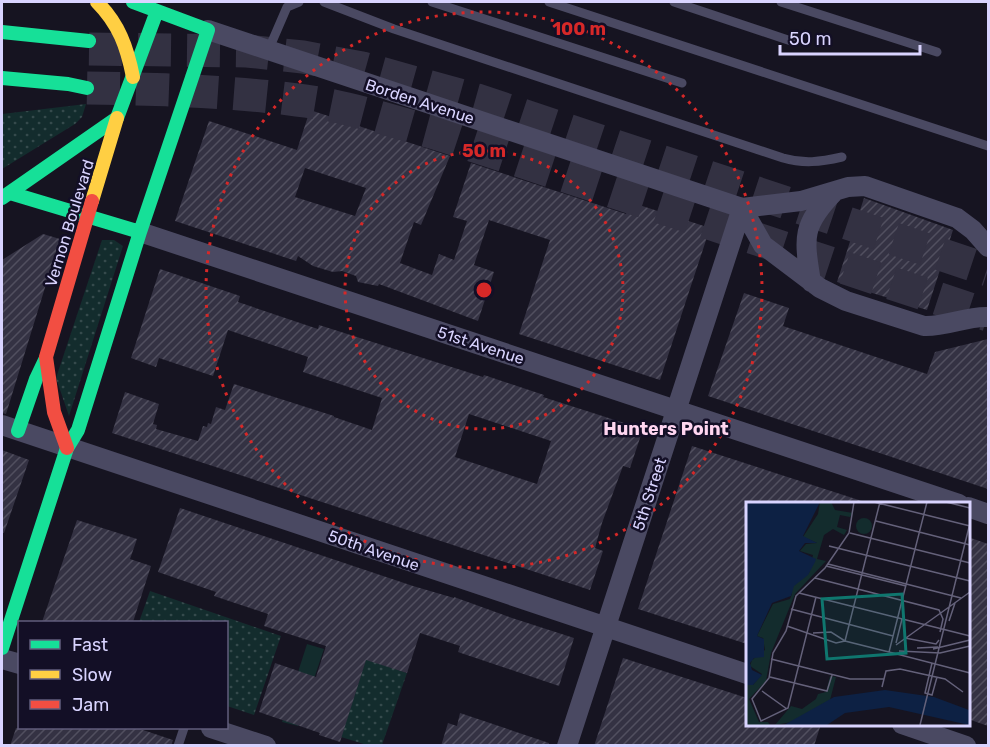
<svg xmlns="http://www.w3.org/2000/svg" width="990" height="747" viewBox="0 0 990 747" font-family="Rubik,sans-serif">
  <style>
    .grass { fill: url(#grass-dots) }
    .garden { fill: #132c2d }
    .building { fill: url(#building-hatch); fill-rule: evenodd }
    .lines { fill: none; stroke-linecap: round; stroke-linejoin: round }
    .highway-tunnel { stroke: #333142; stroke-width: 33; stroke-dasharray: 33 16; stroke-linecap: butt }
    .lane { stroke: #4a4962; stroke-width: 9 }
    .street { stroke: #4a4962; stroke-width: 20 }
    .fast { stroke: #16e098; stroke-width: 14 }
    .slow { stroke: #ffcf43; stroke-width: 14 }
    .jam { stroke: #f24e42; stroke-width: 14 }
    .ring { fill: none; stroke: #d62828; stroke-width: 3; stroke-dasharray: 3 6 }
    .labels { text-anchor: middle; stroke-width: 5; stroke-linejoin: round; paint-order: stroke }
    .street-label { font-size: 16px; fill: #d9d4ff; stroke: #130f26 }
    .neighbourhood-label { font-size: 18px; font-weight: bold; fill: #ffd6f0; stroke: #130f26 }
    .inset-road { fill: none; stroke: #64617a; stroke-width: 1.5 }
    .view { fill: #0f766e; fill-opacity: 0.15; stroke: #0f766e; stroke-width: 3 }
    .inset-edge { fill: none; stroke: #d9d4ff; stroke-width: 3 }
    .centre { fill: #d62828; stroke: #130f26; stroke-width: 3 }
    .ring-label { font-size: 18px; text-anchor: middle; font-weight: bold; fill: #d62828; stroke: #130f26; stroke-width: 5; stroke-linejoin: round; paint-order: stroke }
  </style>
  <defs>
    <pattern id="grass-dots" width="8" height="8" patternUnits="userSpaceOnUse" patternTransform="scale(1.5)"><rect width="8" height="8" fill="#132c2d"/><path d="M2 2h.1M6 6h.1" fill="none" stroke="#354a4c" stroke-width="1.8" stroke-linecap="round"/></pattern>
    <pattern id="building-hatch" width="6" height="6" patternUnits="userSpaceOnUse" patternTransform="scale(1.5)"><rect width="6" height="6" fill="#343243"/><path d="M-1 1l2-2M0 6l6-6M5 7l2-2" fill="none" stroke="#514f5f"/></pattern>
  </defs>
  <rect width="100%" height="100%" fill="#161421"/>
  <!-- grass -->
  <path class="grass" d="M86 104 82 117 75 124 2 169V114Z
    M102 240H114L123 246 69 416 56 378Z
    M150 591 281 636 254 715 227 706 226 622H139Z
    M366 659 407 673 382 745H367L341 737Z"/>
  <!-- garden -->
  <path class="garden" d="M307 644 324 649 298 726 282 722Z"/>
  <!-- building -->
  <path class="building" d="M310 110 450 156 421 225 414 222 400 263 432 275 439 254 454 260 467 221 453 217 471 163 626 214 630 202 710 228 660 380 519 334 550 240 489 220 474 265 494 272 478 321 379 284 378 286 358 282 356 276 342 271 333 272 313 266 298 256 296 261 175 221 209 121 297 150ZM305 168 366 188 355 216 295 197Z
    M864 198 953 230 927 310 837 282Z
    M43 234 60 239 6 414 2 413V260Z
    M160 269 240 296 238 302 303 324 318 329 319 325 483 377 484 375 544 395 543 397 643 429 630 468 623 466 602 523 595 548 603 551 590 590 112 433 125 392 159 404 153 424 157 425 156 429 198 441 203 426 207 427 208 423 211 424 216 407 225 410 234 384 334 416V417L372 430 382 398 303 372 308 357 228 330 213 376 159 358 156 367 131 358ZM469 414 551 441 537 484 455 457Z
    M744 293 789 308 783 326 927 374 935 352 988 339V489L708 396Z
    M692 446 862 501 861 504H747V644L638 609Z
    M2 450 29 460 4 533H2Z
    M180 508 413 586 454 598V597L512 618 574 638 559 686 458 652 460 646 420 633 407 673 366 660 340 742 319 735 320 733 259 712 275 663 316 677 326 646 264 626 268 614 214 596 216 592 158 572Z
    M77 520 137 539 130 559 151 566 133 622H42Z
    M968 537 988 544V726L968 719Z
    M623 658 747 698V724H821L814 746H594Z
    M460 713 549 743V746H441L448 723 457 726Z
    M16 728H137L173 740 171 746H10Z"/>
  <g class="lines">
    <!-- highway-tunnel -->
    <path class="highway-tunnel" d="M89 49 247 51 303 57 362 68 477 100 988 270
      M87 88C157 89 228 91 297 100 344 105 390 121 435 133L988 315"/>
    <!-- lane -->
    <path class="lane" d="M324 2 394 29 783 158C804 164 820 162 842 157
      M432 2 682 83
      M549 2 988 146
      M674 2 791 41
      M781 2 937 52
      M268 51 287 7 299 2
      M178 746 184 728"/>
    <!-- street -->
    <path class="street" d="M208 30 742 208 801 201 848 187 865 186 957 218 973 230 988 247
      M742 208 763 245 820 288 846 301 924 326C946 327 966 316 988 317
      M140 232 959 504
      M811 282C804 238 801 226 834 192
      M2 425 747 674
      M968 507 988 514
      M2 659 20 664
      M902 724 966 746
      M211 728 266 746
      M567 746 742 208"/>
    <!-- fast -->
    <path class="fast" d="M2 32 89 41
      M2 78 68 84 87 88
      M10 193 140 232 208 30 133 2
      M2 198 117 118 157 11
      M18 431 36 379 46 358
      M2 648 67 448 78 430 140 232"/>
    <!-- slow -->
    <path class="slow" d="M97 2C119 24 127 47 133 77
      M92 201 117 118"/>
    <!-- jam -->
    <path class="jam" d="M67 448 54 412 46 357 92 201"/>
  </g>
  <!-- distance rings -->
  <g class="ring">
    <circle cx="484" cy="290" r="139"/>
    <circle cx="484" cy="290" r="278"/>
  </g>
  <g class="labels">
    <!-- street labels -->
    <g class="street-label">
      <text transform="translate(420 101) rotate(18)" y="6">Borden Avenue</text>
      <text transform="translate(69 223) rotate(-73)" y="6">Vernon Boulevard</text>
      <text transform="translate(481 345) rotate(18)" y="6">51st Avenue</text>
      <text transform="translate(649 494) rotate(-72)" y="6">5th Street</text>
      <text transform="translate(374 550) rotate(19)" y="6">50th Avenue</text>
    </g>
    <!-- neighbourhood labels -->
    <g class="neighbourhood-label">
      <text x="666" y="435">Hunters Point</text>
    </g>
  </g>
  <!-- overview -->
  <g transform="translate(746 502)">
    <rect width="224" height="224" fill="#161421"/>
    <path d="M74 0H85L89 8 107 11 104 15 94 13 91 25 101 28 98 33 87 27 78 33 71 57 80 59 49 92 25 151 20 179 3 197 13 220H22L24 223H0V183H7L16 172 4 164 6 158 19 148 17 136 11 134 27 102 44 97 46 92 41 86 63 71 67 53 54 49 60 42 71 41 57 35 72 12ZM84 174 90 175 84 198 46 220 29 223 45 204 56 207 70 197 72 192 80 190Z" fill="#132c2d"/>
    <path d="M110 24a8 8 0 1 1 16 0a8 8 0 1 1-16 0Z" fill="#132c2d"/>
    <path d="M0 0H74L57 34 71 41H59L53 49 70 57 69 60 62 73 48 84 45 94 26 101 11 134 18 137V155L8 156 4 161 6 168 16 173 7 183H0ZM139 188 188 195 223 208V223L143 205 99 211 81 223H38L88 195Z" fill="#0d2144"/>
    <path class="inset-road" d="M128 0 224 24M181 0 143 150 224 171M200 0 224 6M130 19 224 43M104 31 224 61M83 44 224 79M82 62 215 96M80 64 160 84M69 76 193 108 197 117 194 130M53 91 224 134M70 95 42 206 15 219 6 197 23 176 27 151 40 129 50 94 79 66 103 31 108 0M45 107 147 134M203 119 209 101M41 124 90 141 99 139M67 131 85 130 99 139 143 150M159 136 190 142 193 138M99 139 134 0M150 141 156 117M150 143 224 90M171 146 192 145M187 147 224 138M153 149 194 151 224 144M25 157 104 177H138M186 161 179 191 186 193 191 175M24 175 81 189 86 173M136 185 140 169 154 167 199 177 217 190M16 189 41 207M174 223 224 21"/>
    <path class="view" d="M156 92 160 151 81 157 76 97Z"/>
    <rect width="224" height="224" class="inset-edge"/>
  </g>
  <circle cx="484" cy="290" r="9" class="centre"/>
  <g class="ring-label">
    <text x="579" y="35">100 m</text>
    <text x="484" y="157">50 m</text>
  </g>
  <!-- border -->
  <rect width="990" height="747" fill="none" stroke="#d9d4ff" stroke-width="6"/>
  <!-- legend -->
  <rect x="18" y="621" width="210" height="108" fill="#130f26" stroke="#625e7d" stroke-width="1.5"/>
  <rect x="30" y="640" width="30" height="9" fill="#16e098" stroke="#625e7d" stroke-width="1.5"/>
  <text x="72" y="651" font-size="18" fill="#d9d4ff">Fast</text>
  <rect x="30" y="670" width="30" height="9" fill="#ffcf43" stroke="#625e7d" stroke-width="1.5"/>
  <text x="72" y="681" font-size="18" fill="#d9d4ff">Slow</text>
  <rect x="30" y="700" width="30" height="9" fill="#f24e42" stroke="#625e7d" stroke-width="1.5"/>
  <text x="72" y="711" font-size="18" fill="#d9d4ff">Jam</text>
  <!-- scale -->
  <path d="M780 45v9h140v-9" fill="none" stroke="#d9d4ff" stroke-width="3"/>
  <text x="789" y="45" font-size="18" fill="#d9d4ff" stroke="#130f26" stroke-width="4.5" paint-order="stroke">50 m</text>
</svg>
